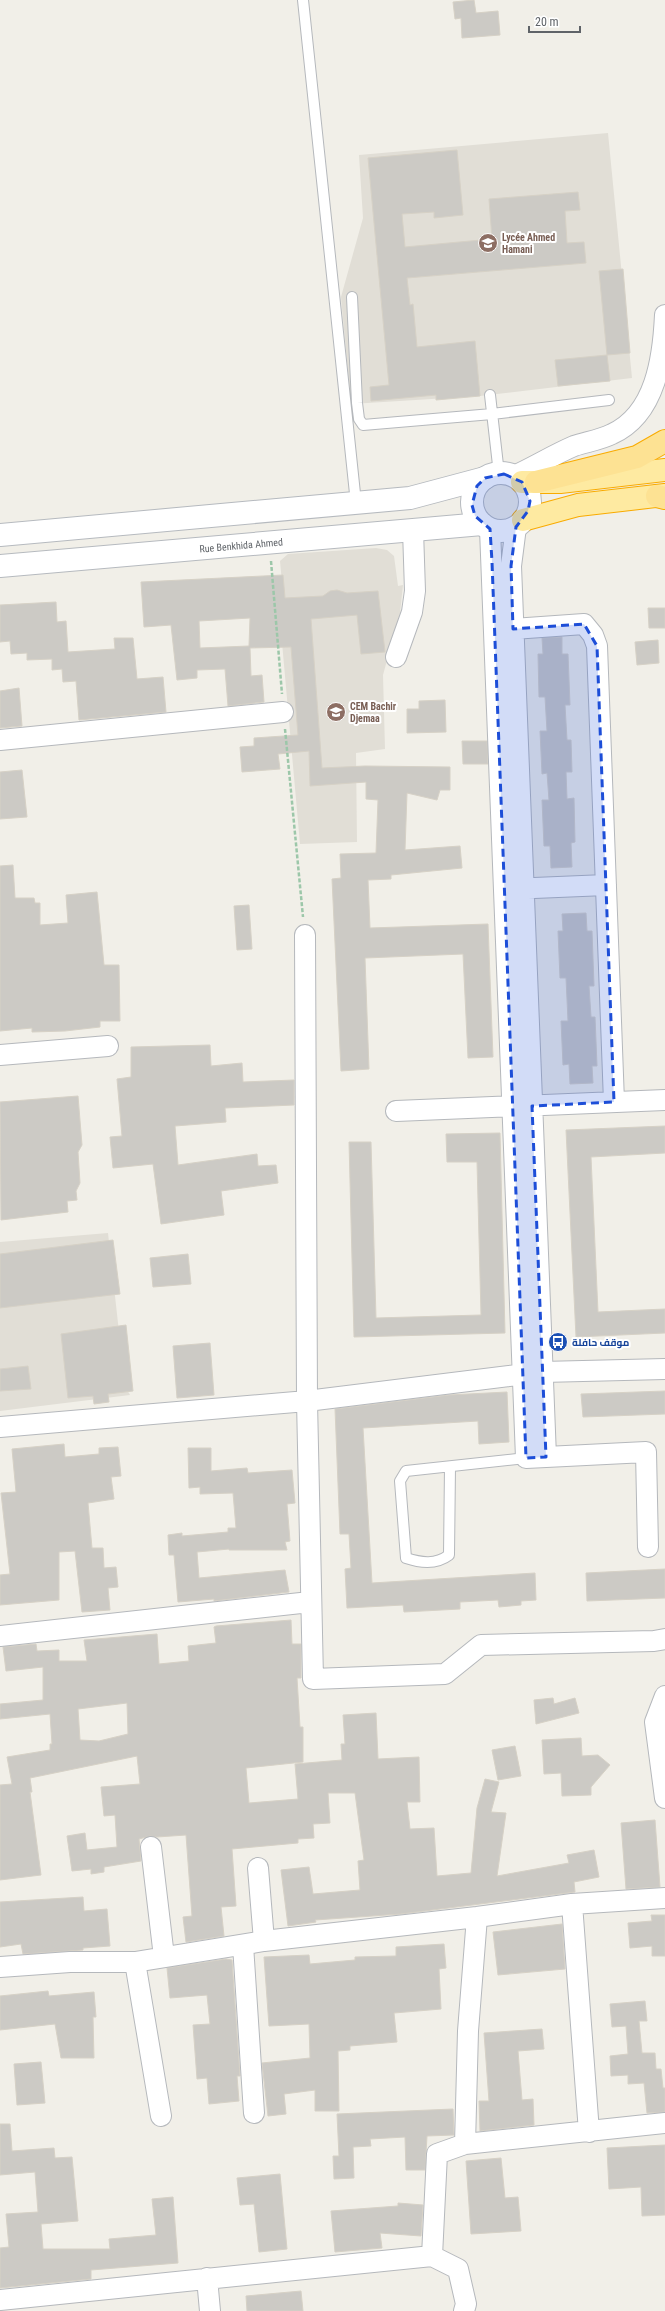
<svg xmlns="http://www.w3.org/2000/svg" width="665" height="2311" viewBox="0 0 665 2311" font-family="'Roboto Condensed',Cairo,sans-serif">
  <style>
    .education { fill: #e1ded6 }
    .building { fill: #cccac5; stroke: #d6d1c6; fill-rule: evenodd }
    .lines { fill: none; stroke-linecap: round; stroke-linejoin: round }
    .service-casing { stroke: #b5b8bc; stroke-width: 12 }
    .minor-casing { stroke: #b5b8bc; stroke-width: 22 }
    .secondary-casing { stroke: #b6babf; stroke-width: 24 }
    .trunk-casing { stroke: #f9ab00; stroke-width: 24 }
    .motorway-casing { stroke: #f9ab00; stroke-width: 24 }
    .path { stroke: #9cc7a9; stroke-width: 2.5; stroke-dasharray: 4 2; stroke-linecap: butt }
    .service { stroke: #fff; stroke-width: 10 }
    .minor { stroke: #fff; stroke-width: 20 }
    .secondary { stroke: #fff; stroke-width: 22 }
    .trunk { stroke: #feeaa1; stroke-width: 22 }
    .motorway { stroke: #fde293; stroke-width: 22 }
    .marked { fill: #1d4ed8; fill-opacity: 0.2; stroke: #1d4ed8; stroke-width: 3; stroke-dasharray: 8 5; stroke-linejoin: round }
    .labels { text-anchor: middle; stroke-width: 4; stroke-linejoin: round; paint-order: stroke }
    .education-label { font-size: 10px; font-weight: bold; fill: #785e54; stroke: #fff; text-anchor: start }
    .street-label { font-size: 10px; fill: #5f6368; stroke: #fff }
    .transit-label { font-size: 10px; font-weight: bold; fill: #164399; stroke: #fff; text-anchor: start }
  </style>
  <rect width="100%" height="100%" fill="#f1efe8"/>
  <!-- education -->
  <path class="education" d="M608 133 632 378 480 396 351 404 341 297 363 218 359 155Z
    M376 548 387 550 394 556 398 586 403 585 400 613 383 675 385 749 356 753 357 842 300 844 280 620 285 614 280 561 288 554Z
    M108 1233 125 1386 130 1395 0 1411V1242Z"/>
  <!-- building -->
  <path class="building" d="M474 0 476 13 498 11 500 35 462 38 461 18 455 19 453 2Z
    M457 150 463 215 434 218V212L402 214 405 247 492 239 489 199 578 192 580 210 565 211 567 243 584 242 586 263 407 278 410 305 413 304 417 347 475 341 480 396 436 400V395L371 401 370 387 389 385 368 158Z
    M623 269 630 353 607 355 599 271Z
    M607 355 610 381 558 386 555 360Z
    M283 575 285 598 323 596 330 591 337 590 347 593 378 591 385 652 361 654 357 615 311 619 322 768 365 766 450 767V790H440L437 800 407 793 405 850 460 846 462 868 391 875V879L368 880 370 928 488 924 493 1057 468 1058 463 954 365 958 369 1069 341 1071 332 879 341 878 340 854 376 853 378 800 366 799V782L310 786 309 751 278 754 280 769 242 772 240 747 254 746V738L298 735 291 647 250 648 251 676 262 675 264 702 228 706 225 669 197 670V678L177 680 171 625 144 627 141 582ZM250 618 249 646 200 648 199 621Z
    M56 602 57 622 66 621 68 652 115 649 114 638H133L137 679 163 677 166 712 79 720 76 681 63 682 62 669 52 670V659L27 660V653L11 654 10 641 0 642V605Z
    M648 608H665V628H649Z
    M562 637V654H568L570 705H565L567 740H571L572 772H566L567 799 574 798 575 842 571 843 572 867 551 868 550 846H544L542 800H549L547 773 542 774 540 731H547L545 697H539L538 654H543L542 638Z
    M658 640 659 663 637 665 635 642Z
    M19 688 22 726 0 728V691Z
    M445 700 446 732 407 733V709H419V701Z
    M462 741H487L488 764H463Z
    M22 770 27 817 0 819V772Z
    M13 865 15 898H34L35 903H40V925L68 923 66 895 97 892 104 965H119L120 1021H100V1027L65 1031 32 1032V1028L0 1031V866Z
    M249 905 252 949 237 950 234 906Z
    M586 913 587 931H592L594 986H589L591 1017H595L597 1066H592L593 1083 570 1084 569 1064 563 1065 561 1021H568L566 978H560L558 931H563L562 914Z
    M210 1045 211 1066 242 1063 243 1082 294 1080V1105L225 1108 226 1122 175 1126 178 1165 257 1154 258 1166 276 1165 278 1183 221 1191 224 1215 161 1224 153 1164 113 1168 110 1137 122 1136 117 1079 131 1077V1047Z
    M78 1096 82 1145 78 1152 80 1183 76 1191 77 1200 67 1201 68 1212 1 1220 0 1102Z
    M665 1126V1153L591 1157 598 1312 665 1309V1333L576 1337 566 1130Z
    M500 1133 505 1333 354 1337 349 1142H371L376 1318 481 1315 477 1162H447L446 1134Z
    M113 1240 120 1294 0 1308V1254Z
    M188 1254 191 1284 153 1287 150 1258Z
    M126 1325 133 1391 108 1394 109 1402 94 1404 93 1396 68 1398 61 1334Z
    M210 1343 214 1395 177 1398 173 1346Z
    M28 1366 31 1389 0 1391V1369Z
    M665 1391V1414L583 1417 581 1394Z
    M507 1392 509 1442 479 1444 478 1421 363 1428 372 1583 535 1573 536 1600 521 1601V1605L499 1607 498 1600 460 1602V1609L404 1612 403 1605 347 1608 345 1569 351 1568 349 1534H340L335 1409 449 1395Z
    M64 1444 65 1457 99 1454V1448L118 1447 121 1476 111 1477 114 1499 88 1503 92 1548H103L104 1568 116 1567 118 1587 108 1588 110 1610 82 1612 75 1551 59 1552V1600L0 1605V1575L10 1574 1 1493 16 1492 12 1449Z
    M188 1448H211V1471L247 1468 248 1473 292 1470 295 1503 287 1504 290 1541 285 1542 287 1550H229V1549L197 1552 199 1578 285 1570 289 1592 214 1601V1599L178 1602 174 1555H169L168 1535 182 1533V1536L228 1532V1528H236L233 1493 200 1494V1487L189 1488Z
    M665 1569V1598L587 1601 586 1573Z
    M291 1620 292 1644H301V1678H297L300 1727H303V1762L246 1768 249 1803 298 1799 295 1764 342 1760 341 1744H345L343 1715 376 1713 378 1759 419 1757 420 1802H407L410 1829 434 1828 437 1876 471 1873 477 1808 485 1779 499 1782 491 1812 506 1813 497 1876 569 1863 567 1855 594 1850 599 1877 574 1882 575 1892 401 1914 315 1920 316 1922 288 1926 281 1870 309 1867 313 1894 360 1890 358 1861 364 1860 355 1793H328L330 1823 313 1824 314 1838 298 1839V1843L232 1849 236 1906 221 1907 224 1936 186 1942 183 1917 192 1916 186 1835 157 1837 150 1836 139 1839 141 1861 104 1867V1872L91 1874V1869L72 1871 67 1836 85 1833 87 1850 117 1847 115 1815 104 1816 101 1787 140 1784 137 1756 30 1778 32 1792H30L41 1875 0 1880V1785L12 1784 7 1757 50 1750V1744H52L50 1714 0 1719V1704L43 1700V1667L6 1671 3 1647 36 1644 37 1651 59 1650V1661H87L84 1640 157 1634 159 1664 189 1661 188 1646 216 1643 214 1627 216 1626ZM127 1703 128 1734 99 1741 80 1740 78 1709Z
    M553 1698 554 1704 575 1698 579 1713 536 1724 534 1700Z
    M581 1738 582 1756 598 1755 610 1765 591 1787V1795L562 1796 561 1773 544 1774 542 1740Z
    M515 1746 521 1776 498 1780 492 1750Z
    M655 1820 660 1887 626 1889 621 1823Z
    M83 1897 84 1911 107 1909 110 1946 83 1948V1950L23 1954 21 1944 0 1947V1902Z
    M651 1915H665V1956H652V1946L630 1948 628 1923 652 1921Z
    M562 1924 565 1969 498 1975 493 1932Z
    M444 1944 446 1968 439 1969 441 2009 394 2013 397 2042 350 2046V2050L338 2051 339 2111H315V2090L284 2094 286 2114 268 2116 262 2063 310 2058 309 2024 269 2026 264 1957 309 1955 310 1964 355 1960V1957L396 1956V1947Z
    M226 1959 232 1960 240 2076H237L239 2101 209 2104 207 2078 197 2079 193 2025 210 2024 207 1995 170 1998 167 1968Z
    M48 1991 49 1996 94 1992 96 2017H93L94 2058H61L55 2024 0 2030V1996Z
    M645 2001 647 2021H639L642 2053H655L656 2069H661L663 2088H665V2112L647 2113 644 2083 628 2084V2075L611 2076 610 2056 628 2054 626 2026 612 2027 610 2004Z
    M542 2029 544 2049 518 2051 522 2100 533 2099 534 2125 480 2131 479 2101H489L484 2033Z
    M41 2062 45 2103 17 2105 14 2064Z
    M453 2109 454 2135 427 2136 425 2170H406L405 2137 370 2139 371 2146 353 2147 354 2178 334 2179 333 2156H339L337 2114Z
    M0 2124H10L12 2151 54 2148 55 2158 72 2157 78 2221 41 2224 43 2249H110L109 2239 156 2235 152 2199 173 2197 178 2263 91 2270V2279L0 2288V2248L9 2247 6 2214 38 2212 35 2172 0 2175Z
    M665 2145V2215L642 2216 641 2187 609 2189 607 2148Z
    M501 2158 505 2198 518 2197 521 2231 471 2234 466 2161Z
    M280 2174 287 2249 259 2252 254 2204 240 2205 237 2178Z
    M398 2203 423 2205 421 2236 380 2233 382 2248 335 2252 331 2211 398 2206Z
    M301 2291 303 2311H247L246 2296Z"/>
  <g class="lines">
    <defs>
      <path id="service" d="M303 0 356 503
        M352 297 357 403 359 419 363 425 492 414 609 400
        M490 395 499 474
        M450 1467 449 1555C436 1565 421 1563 406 1558L400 1481 406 1471 526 1458"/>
      <path id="minor" d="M514 476C534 467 553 455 574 446 586 442 600 440 612 434 656 414 663 357 665 315
        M516 527 511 566 546 1457
        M490 529 526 1458 646 1452 648 1547
        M513 629 584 624 593 635 597 646 614 1102
        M396 657 412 612 415 591 413 530
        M0 740 283 712
        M510 889 606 885
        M305 935 307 1401 313 1679 445 1674 481 1645 654 1641 665 1639
        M0 1055 108 1046
        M396 1111 665 1100
        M0 1427 307 1401 542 1372 665 1369
        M0 1636 310 1602
        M665 1696 655 1722 665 1798
        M151 1847 164 1957
        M258 1868 264 1941
        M572 1904 589 2132
        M243 1945 254 2113
        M135 1962 161 2116
        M0 1967 70 1962H135L264 1941 477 1917 572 1904 665 1898
        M465 2144 468 2031 477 1917
        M432 2256 437 2154 465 2144 665 2123
        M207 2278 210 2311
        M0 2300 432 2256 458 2269 466 2304 464 2311"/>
      <g id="secondary">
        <circle cx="501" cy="502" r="29"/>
        <path d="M0 535 410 498 485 478"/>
        <path id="s1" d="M0 566 482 524"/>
      </g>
      <path id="trunk" d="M522 482H560L665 470
        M523 520 578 505 665 495"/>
      <path id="motorway" d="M536 482 637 457 665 441
        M657 496 665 498"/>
    </defs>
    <!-- service casing -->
    <use href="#service" class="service-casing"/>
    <!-- minor casing -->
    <use href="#minor" class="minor-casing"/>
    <!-- secondary casing -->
    <use href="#secondary" class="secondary-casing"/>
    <!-- trunk casing -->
    <use href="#trunk" class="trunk-casing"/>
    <!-- motorway casing -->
    <use href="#motorway" class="motorway-casing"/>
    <!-- path -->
    <path class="path" d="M271 561 282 694
      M285 729 303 917"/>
    <!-- service -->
    <use href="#service" class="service"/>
    <!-- minor -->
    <use href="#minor" class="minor"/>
    <!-- secondary -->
    <use href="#secondary" class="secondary"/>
    <!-- trunk -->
    <use href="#trunk" class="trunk"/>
    <!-- motorway -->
    <use href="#motorway" class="motorway"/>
  </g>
  <!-- marked area -->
  <path class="marked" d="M504 474 522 482 530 501 528 511 516 527 511 566 513 629 584 624 597 646 614 1102 532 1106 546 1457 526 1458 492 562 490 529 475 516 472 505 477 486 485 478Z"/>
  <!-- icons -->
  <defs>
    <symbol id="school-disc" viewBox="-11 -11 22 22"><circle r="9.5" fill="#8d6e63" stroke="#fff"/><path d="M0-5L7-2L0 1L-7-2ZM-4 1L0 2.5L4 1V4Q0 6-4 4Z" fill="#fff"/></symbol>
    <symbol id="bus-disc" viewBox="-11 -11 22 22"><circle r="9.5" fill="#1a4fb4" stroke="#fff"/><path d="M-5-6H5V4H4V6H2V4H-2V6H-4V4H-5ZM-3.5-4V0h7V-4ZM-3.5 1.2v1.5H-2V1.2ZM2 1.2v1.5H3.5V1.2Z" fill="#fff"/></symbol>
  </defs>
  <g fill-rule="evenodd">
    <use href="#school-disc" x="477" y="232" width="22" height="22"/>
    <use href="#school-disc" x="325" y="701" width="22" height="22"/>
    <use href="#bus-disc" x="547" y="1331" width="22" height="22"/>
  </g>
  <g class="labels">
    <!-- education labels -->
    <g class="education-label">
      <text x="502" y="241">Lycée Ahmed<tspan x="502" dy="12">Hamani</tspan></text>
      <text x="350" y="710">CEM Bachir<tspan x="350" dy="12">Djemaa</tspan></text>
    </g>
    <!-- street labels -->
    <g class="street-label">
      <text dy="4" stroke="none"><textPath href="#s1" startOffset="242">Rue Benkhida Ahmed</textPath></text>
    </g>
    <!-- transit labels -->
    <g class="transit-label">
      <text x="572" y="1346">موقف حافلة</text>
    </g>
  </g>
  <!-- scale -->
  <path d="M529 26v6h51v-6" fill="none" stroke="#5f6368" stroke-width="2"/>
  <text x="535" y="26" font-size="12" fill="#5f6368" stroke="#ffffff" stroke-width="3" paint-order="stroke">20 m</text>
</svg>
